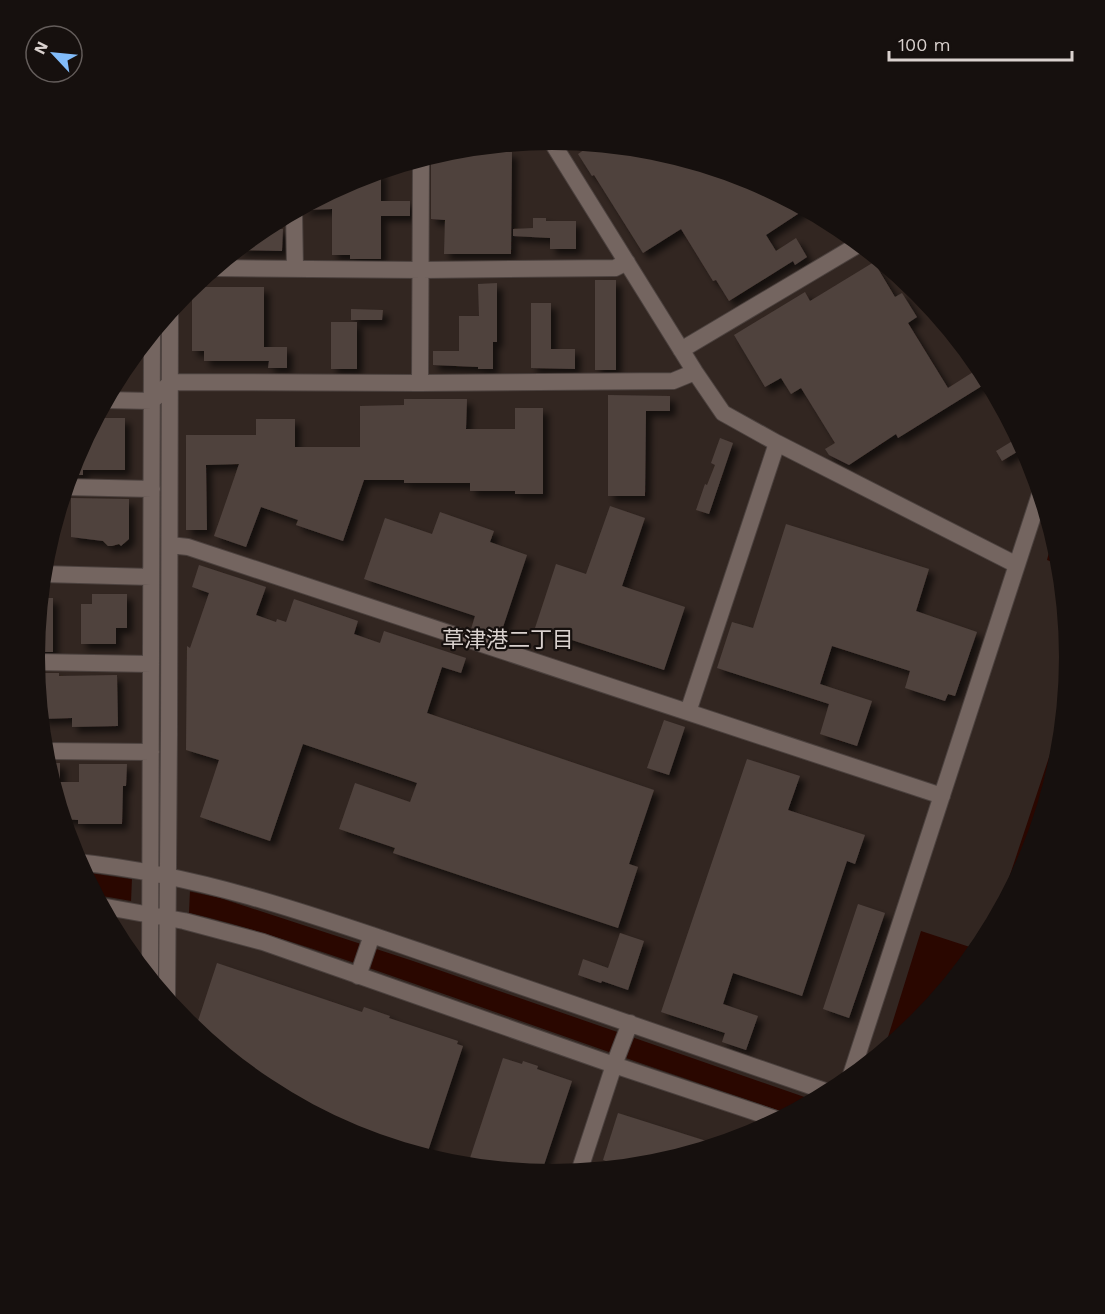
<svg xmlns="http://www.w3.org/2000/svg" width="1105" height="1314" font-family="'Work Sans','Noto Sans JP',sans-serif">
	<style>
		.water { fill: #2a0700 }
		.pier { fill: #322621 }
		.building { fill: #4f423d; filter: url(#shadow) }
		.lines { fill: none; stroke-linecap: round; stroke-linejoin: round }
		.minor-casing { stroke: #4b413e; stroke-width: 18 }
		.minor { stroke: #746560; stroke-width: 16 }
		.labels { text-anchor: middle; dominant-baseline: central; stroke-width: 4.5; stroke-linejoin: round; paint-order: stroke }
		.neighbourhood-label { font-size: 22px; fill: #d9d1ce; stroke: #16100e }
	</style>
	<defs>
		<filter id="shadow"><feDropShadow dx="5.5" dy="5.5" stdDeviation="3" flood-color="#0009"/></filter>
	</defs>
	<rect width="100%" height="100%" fill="#322621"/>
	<path class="water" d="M1054,533l7,23v9l-14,-5z
		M1065,709l-5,49 -29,98 -39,73z
		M83,872l54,8 83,18 193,63 403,140 -26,13c-133,-44 -265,-92 -398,-138 -77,-27 -154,-54 -234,-70 -21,-4 -41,-8 -63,-11z
		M921,931l58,19 -60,74 -36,29z"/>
	<path class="pier" d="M132,878l58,12 -1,23 -58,-11z"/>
	<path class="building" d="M594,143l60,6 97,30 56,29 -41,27 10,16 20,-13 11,19 -12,8 -2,-4 -64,40 -13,-21 -3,1 -32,-52 -38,24 -49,-78 -2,1 -14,-22z
		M503,144l-1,8h10l-1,102h-67l1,-34 -14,-1v-64l21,-6z
		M381,170v31h29v15h-29v43h-31v-4h-18v-46l-28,1 -1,-4 52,-28z
		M533,218h13v3h30v28h-26v-11l-37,-2v-7l20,-1z
		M261,229h22l-1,22 -47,-1z
		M874,262l21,35 7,-4 15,24 -9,6 40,65 33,-21 9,14 -92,57 -2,-4 -47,31 -20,-10 -4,-6 10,-6 -34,-55 -10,6 -10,-16 -16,9 -31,-52 71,-43 5,9z
		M595,280h21v90h-21z
		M497,283v59h-4v27h-15v-2l-45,-2v-14h26v-35h20l-1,-32z
		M192,287h72v60h23v21h-19l1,-7h-65v-10h-12z
		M531,303h20v46h24v20l-44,-1z
		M351,309l32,1 -1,10h-31z
		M331,322h26v47h-26z
		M608,395l62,1v15h-24l-1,85h-37z
		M404,399h63l-1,30h49v-21h28v86h-28v-3h-45v-8h-66v-3h-40l-21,61 -47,-16 2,-5 -37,-13 -15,40 -32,-11 25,-72 -33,1 1,65h-21v-95h70v-16h39v28h65v-41l44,-1z
		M96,418h29v52h-42v5h-14l5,-17z
		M1019,437l6,10 -23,14 -6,-10z
		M720,438l13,5 -24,71 -13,-4 9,-26 2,1 8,-20 -4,-2z
		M71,498l58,1v40l-8,7 -2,-2 -7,2h-4l-5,-5 -32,-4z
		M610,506l35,12 -23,68 63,21 -21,63 -129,-42 21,-64 30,10z
		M440,512l54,19 -4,11 37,13 -28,84 -28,-10 4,-13 -111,-37 21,-61 47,16z
		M786,524l143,45 -13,42 61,21 -22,64 -7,-2 -3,7 -40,-13 5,-17 -78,-25 -12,38 52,17 -15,45 -37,-12 9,-30 -112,-36 15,-46 21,6z
		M199,565l67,22 -10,28 20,7 1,-3 9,3 8,-23 64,22 -4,13 26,9 4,-12 82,27 -5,15 -19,-6 -15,46 227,77 -25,74 9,3 -20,61 -225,-75 2,-5 -56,-19 16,-46 55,19 7,-19 -114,-39 -33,97 -70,-24 19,-57 -33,-10 1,-104 3,2 19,-55 -17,-6z
		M92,594h35v34h-11v16h-35v-40h11z
		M40,598h13v54h-18z
		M36,673h23v3l58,-1 1,51 -46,1v-9l-31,1z
		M664,720l21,7 -16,48 -22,-7z
		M747,759l53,17 -12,34 77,25 -10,29 -8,-3 -45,135 -69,-23 -10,31 35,12 -12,34 -24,-8 3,-9 -64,-21z
		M48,763h12v19h19v-18h48l-1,22h-3l-1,38h-44v-4l-15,-1 -15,-48z
		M858,904l27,9 -36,105 -26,-9z
		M620,933l24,8 -16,49 -26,-9 -1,2 -23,-8 5,-16 25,9z
		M217,963l145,49 2,-5 26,9 -1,2 69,23 -1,3 6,2 -37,111 -72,-22 -90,-47 1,-5 -7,-2 2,-7 -20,-6 -45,-38z
		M503,1058l19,6 1,-3 15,5 -1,3 35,12 -31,93 -74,-7z
		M618,1113l101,32 -66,20 -27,3 -23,-8z"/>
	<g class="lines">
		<g class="minor-casing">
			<path id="minor" d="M550,139l145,233 28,41 54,30 240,122
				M294,211l1,57
				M214,268l208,2 193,-2 12,-6
				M681,350l180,-107
				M420,383l1,-225
				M105,400l47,1 19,-19 249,1 253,-2 22,-9
				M65,487l87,2
				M170,545l18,2 754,249
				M43,574l108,3
				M35,662l116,2
				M688,712l89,-269
				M44,751l107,1
				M77,862c127,13 248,57 368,98 129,44 258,88 386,133
				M101,906l83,15 79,21 351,123 165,55
				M358,976l14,-41
				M150,979l2,-647
				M167,999l2,-266 1,-423
				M849,1081l192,-590
				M579,1172l35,-107 16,-42"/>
		</g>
		<use href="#minor" class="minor"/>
	</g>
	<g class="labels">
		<g class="neighbourhood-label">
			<text x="508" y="639">草津港二丁目</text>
		</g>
	</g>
	<path d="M0 0H1105V1314H0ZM45 657a507 507 0 1 1 1014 0a507 507 0 1 1-1014 0Z" fill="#16100e" fill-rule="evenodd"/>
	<g transform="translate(54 54) rotate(296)"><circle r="28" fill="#16100e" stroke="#645d5b" stroke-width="1.5"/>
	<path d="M0-4.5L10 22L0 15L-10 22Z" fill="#82bcfa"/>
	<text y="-9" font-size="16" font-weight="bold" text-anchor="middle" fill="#d9d1ce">N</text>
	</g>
	<path d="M889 51v9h183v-9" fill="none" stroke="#d9d1ce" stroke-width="3"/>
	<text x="898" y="51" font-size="18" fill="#d9d1ce" stroke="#16100e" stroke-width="4.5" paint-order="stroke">100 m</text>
</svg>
